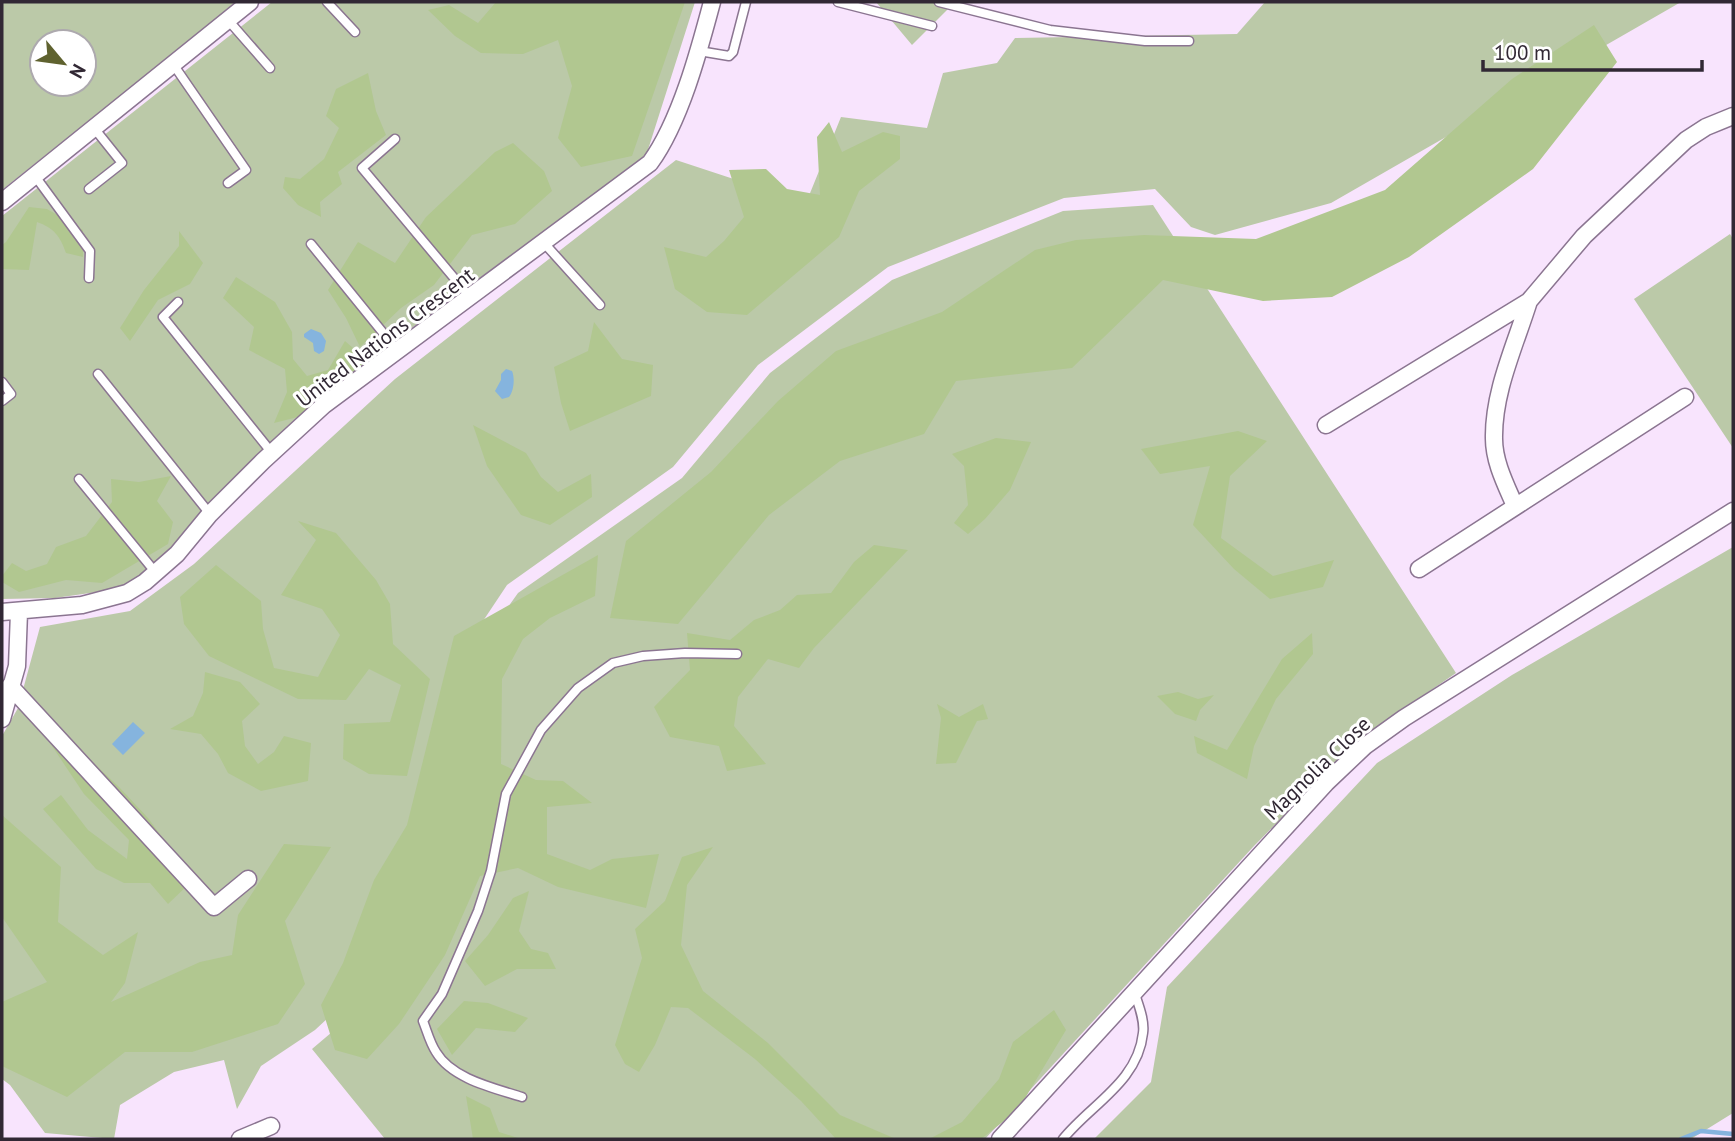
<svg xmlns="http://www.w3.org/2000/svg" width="1735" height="1141" font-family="'PT Sans',sans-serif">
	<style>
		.green { fill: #bbc9a8; fill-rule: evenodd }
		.forest { fill: #b1c790 }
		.water { fill: #85b4de }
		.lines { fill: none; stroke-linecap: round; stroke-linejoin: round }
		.stream { stroke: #85b4de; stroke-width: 4.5 }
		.service-casing { stroke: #8b7591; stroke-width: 11 }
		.minor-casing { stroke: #8b7591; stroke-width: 19 }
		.service { stroke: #fff; stroke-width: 8 }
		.minor { stroke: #fff; stroke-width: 16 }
		.labels { text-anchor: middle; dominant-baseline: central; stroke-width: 6; stroke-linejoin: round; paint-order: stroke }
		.street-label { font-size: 21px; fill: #312834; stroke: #fff }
	</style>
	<rect width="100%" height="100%" fill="#f8e4fd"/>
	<path class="green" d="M2,2h236l-236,188zM42,42h42v42h-42z
		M272,2h423l-49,154 -331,243 -117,119 -53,59 -34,13 -56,8 -53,1v-383z
		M876,2h79l-43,43z
		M1265,2h416l-350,201 -116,32 -24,-8 -36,-38 -91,9 -176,69 -130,98 -85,102 -166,118 -34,51 -62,207 -68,161 -28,26 -54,36 -24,43 -13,-49 -50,12 -54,33 -6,34 -69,-6 -35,-48 -8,-6v-343l16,-28 22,-81 90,-16 64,-47 201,-185 281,-219 130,43 35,-86 86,11 16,-55 54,-10 18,-25 222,-4z
		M1153,205l303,468 -99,68 -104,106 -268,292h-600l-73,-90 46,-39 128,-372 32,-45 164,-115 88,-105 122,-93 171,-69z
		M1730,234l3,5v209l-99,-149z
		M1733,547v566l-42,26h-597l57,-57 16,-95 210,-224 135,-88z"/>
	<path class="forest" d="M496,2h189l-53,154 -51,11 -23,-29 14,-52 -14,-46 -35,14 -42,-1 -26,-17 -27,-26 21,-5 29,18z
		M1594,25l23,37 -84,107 -124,88 -77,40 -69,4 -100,-21 -91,88 -116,13 -32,53 -84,27 -71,54 -91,109 -68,-6 16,-77 85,-69 67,-71 58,-50 106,-39 93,-62 41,-10 68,-5 112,4 129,-49 127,-111z
		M368,73l8,38 10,24 -48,37 4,12 -22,18 1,15 -23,-12 -15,-17 2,-11 15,2 24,-20 15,-31 -13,-12 10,-27z
		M829,122l13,30 41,-20 17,4v23l-41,32 -20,46 -92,78 -40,-3 -32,-23 -11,-42 42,10 18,-16 20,-24 -15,-47 37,-1 21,20 33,6 -3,-58z
		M513,143l31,28 8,20 -37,33 -43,11 -38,50 -33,23 -41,39 -14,-29 -18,-28 30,-48 37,21 31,-46 69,-65z
		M29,207l18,2 36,21v27l-17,-4c-6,-17 -12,-25 -29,-31l-8,48 -27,-1v-24l4,-3z
		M179,231l24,32 -13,21 -32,16 -28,41 -10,-13 24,-38 35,-44z
		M236,277l39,25 17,30 1,27 14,17 21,-6 17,-29 15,13 4,15 -58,46 -32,8 13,-31 -2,-23 -36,-19 5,-23 -31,-29z
		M594,322l28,37 31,6 -2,31 -81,35 -9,-28 -7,-36 34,-16z
		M473,425l53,28 15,24 17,15 33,-18 1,23 -42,28 -29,-10 -34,-49z
		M1238,431l29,10 -37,35 -9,62 52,38 61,-16 -11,27 -53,12 -36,-30 -41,-44 17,-59 -50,8 -19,-25z
		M996,438l35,4 -21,48 -25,29 -17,15 -14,-11 14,-18 -4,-39 -12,-12z
		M171,476l-14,25 16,21 -5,22 -66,39 -36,-3 -47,12 -17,-10v-6l10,-13 14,8 21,-7 9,-17 30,-11 26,-34 -1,-23 28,3z
		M298,521l38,12 40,47 14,24 3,40 37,35 -23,97 -38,-2 -26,-15 1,-35 46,-2 11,-37 -32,-16 -23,31 -48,-1 -89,-43 -25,-32 -4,-27 36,-32 45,36 2,28 11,39 44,9 22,-42 -18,-26 -41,-14 35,-55z
		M874,545l34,5 -94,98 -15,20 -31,-9 -30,38 -4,29 32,38 -39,7 -8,-25 -49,-9 -16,-30 36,-37 -3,-37 43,7 24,-20 26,-10 17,-15 34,-2 23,-31z
		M598,555l-3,41 -45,22 -27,21 -21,40 -1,85 35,16 27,1 29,22 -45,4v47l43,16 22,-11 47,-5 -13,54 -88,-21 -40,-19 -38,8 -35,79 -46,69 -32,35 -32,-9 -14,-45 22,-42 31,-83 33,-55 47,-189z
		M1312,633l1,21 -37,45 -22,47 -7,33 -50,-26 -3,-17 33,14 55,-91z
		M205,672l35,10 20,22 -18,17 3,25 13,18 16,-12 10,-16 27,7 -3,38 -47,10 -33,-18 -10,-19 -17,-20 -31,-5 23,-13 10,-23z
		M1178,692l20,7 16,-4 -14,15 -4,11 -21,-7 -18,-18z
		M937,704l22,13 24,-13 5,15 -11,2 -21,42 -20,1 5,-46z
		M50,743l36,13 33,31 29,31 28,38 13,28 -21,20 -18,-21h-26l-28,-14 -53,-60 18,-14 27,35 39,29 2,-19 -45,-46z
		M2,815l59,52 -3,55 45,33 35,-23 -13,51 -14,19 89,-40 32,-7 6,-40 46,-71 47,3 -46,74 20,63 -27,40 -86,28h-67l-58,45 -63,-30 -2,-1v-64l45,-20 -45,-65z
		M713,847l-26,38 -6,60 22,46 65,52 72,72 56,24h-60l-35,-38 -46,-42 -67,-51 -17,-1 -16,38 -16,27 -14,-8 -10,-19 27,-87 -7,-29 30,-28 17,-44z
		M529,891l-10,40 12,18 17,4 8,16h-39l-32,17 -20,-25 23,-26 25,-37z
		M464,1001l24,2 40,15 -13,14 -39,-4 -24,27 -15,-26z
		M1054,1010l12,20 -48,80 -37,29h-70l20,-1 31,-16 37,-43 14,-37z
		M466,1096l24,12 9,24 22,7h-48z"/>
	<path class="water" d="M311,329l10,4 5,8 -2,10 -5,3 -5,-3 -1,-8 -9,-6v-3z
		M506,369l6,2c3,7 2,20 -3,26l-7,2 -7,-8 6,-11v-6z
		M133,722l12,11 -22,22 -11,-11z"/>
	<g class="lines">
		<path class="stream" d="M1681,1139l20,-8 32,3"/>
		<g class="service-casing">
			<path id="service" d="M327,2l28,30
				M838,2l94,24
				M939,2l111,28 95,11h44
				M228,20l42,48
				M699,51l30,5 4,-4 13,-50
				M173,64l73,106 -18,13
				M395,139l-33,29 108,129
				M35,176l55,75 -1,27
				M89,189l33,-26 -28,-35
				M544,243l56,62
				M311,244l86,106
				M178,302l-15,15 109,136
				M98,374l112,140
				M2,382l9,12 -9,7
				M79,479l77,94
				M522,1097c-28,-9 -70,-18 -86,-45 -6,-9 -9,-21 -13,-31l19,-27 36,-83 13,-40 15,-77 35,-64 37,-42 35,-25 30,-7 42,-3 52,1
				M1063,1139c27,-34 75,-57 80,-106 2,-13 -5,-29 -9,-42"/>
		</g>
		<g class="minor-casing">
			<path id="minor" d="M2,202l248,-200
				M1326,425l203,-124 55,-65 102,-96 20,-13 27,-11
				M1515,506c-9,-21 -21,-44 -21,-67 -1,-47 21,-93 35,-138
				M1419,569l266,-172
				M2,612l80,-7 45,-12 18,-11 32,-28 33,-40 53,-53 61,-56 326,-242c30,-41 49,-112 62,-161
				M10,686l204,221 34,-28
				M2,719l15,-53 2,-54
				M240,1139l31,-13
				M1000,1139l326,-356 39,-37 39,-28 329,-207"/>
		</g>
		<use href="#service" class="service"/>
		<use href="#minor" class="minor"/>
	</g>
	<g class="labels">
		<g class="street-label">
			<text transform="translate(385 337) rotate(-37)">United Nations Crescent</text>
			<text transform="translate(1317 768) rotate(-44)">Magnolia Close</text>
		</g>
	</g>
	<rect width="1735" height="1141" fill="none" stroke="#312834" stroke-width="7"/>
	<g transform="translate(63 63) rotate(119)"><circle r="33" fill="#ffffff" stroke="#ada9ae" stroke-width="2"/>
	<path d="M0-5L12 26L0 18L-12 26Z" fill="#5f622f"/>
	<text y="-10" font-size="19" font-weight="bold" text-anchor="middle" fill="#312834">N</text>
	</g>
	<path d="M1483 60v10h219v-10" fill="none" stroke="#312834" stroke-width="3.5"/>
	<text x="1494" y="60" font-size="21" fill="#312834" stroke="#ffffff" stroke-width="5" paint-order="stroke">100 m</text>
</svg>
